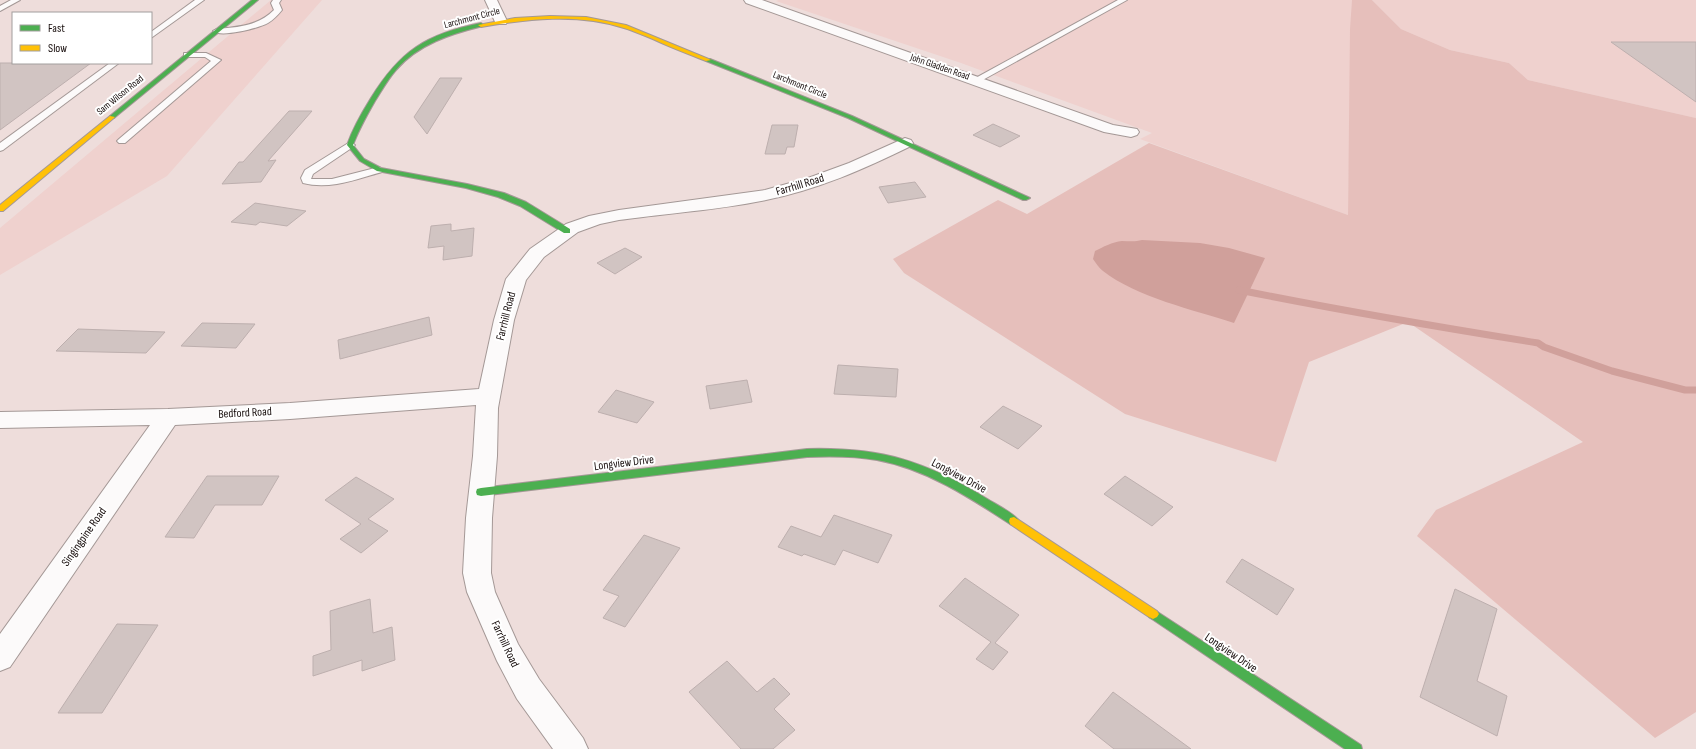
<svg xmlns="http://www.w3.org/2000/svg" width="1696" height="749" font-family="'Sofia Sans Condensed',sans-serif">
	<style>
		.built { fill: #efd1ce }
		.green { fill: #e6bfbb }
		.water { fill: #d0a09b }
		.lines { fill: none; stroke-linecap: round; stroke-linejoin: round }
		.stream { stroke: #d0a09b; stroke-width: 7 }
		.building { fill: #d1c4c2; stroke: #bdafae }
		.lane-casing { stroke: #a49896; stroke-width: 2 }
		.street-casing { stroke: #a49896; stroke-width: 2 }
		.fast-casing { stroke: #a49896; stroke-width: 2 }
		.slow-casing { stroke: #a49896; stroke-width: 2 }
		.lane { fill: #fcfafa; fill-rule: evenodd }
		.street { fill: #fcfafa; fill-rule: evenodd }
		.fast { fill: #4caf50; fill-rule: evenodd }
		.slow { fill: #ffc107; fill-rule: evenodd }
		.labels { text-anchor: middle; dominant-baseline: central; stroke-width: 4; stroke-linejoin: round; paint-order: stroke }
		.far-street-label { font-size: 10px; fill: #160c0b; stroke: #fff }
		.street-label { font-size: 12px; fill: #160c0b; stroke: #fff }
	</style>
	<rect width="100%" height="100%" fill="#eedddb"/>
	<path class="built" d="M271,0h51l-155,176 -167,99v-47z
		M779,0h573l-4,215 -208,-76 12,-6 -191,-70 -185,-62z
		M1372,0h324v118l-168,-38 -19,-17 -59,-13 -49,-21z"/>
	<path class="green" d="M1352,0h20l29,29 49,21 59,13 19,17 168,38v594l-41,26 -238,-202 19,-26 147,-68 -175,-120 -99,40 -33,100 -151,-48 -221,-141 -11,-14 105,-59 29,14 122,-71 199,72 2,-186z"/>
	<path class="water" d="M1142,240l58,3 29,5 36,10 -31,65c-40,-13 -98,-26 -131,-52 -4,-3 -7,-8 -10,-12l2,-8c8,-4 17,-9 27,-10 7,0 13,1 20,-1z"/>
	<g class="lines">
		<path class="stream" d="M1239,290c99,20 199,37 299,53l6,4 68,24 73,19h11"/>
	</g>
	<path class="building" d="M1611,42h85v60z
		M0,63h91l-91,67z
		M440,78h22l-35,56 -13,-17z
		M289,111h23l-44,50 8,-1 -15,22 -39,2 17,-22h4z
		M993,124l27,12 -20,11 -27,-12z
		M772,125h26l-4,22h-7l-2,7h-20z
		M915,182l11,15 -38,6 -9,-16z
		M255,203l51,8 -19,15 -27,-4 -4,3 -25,-3z
		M451,224v7l23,-3 -2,28 -29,4 1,-14 -16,2 3,-22z
		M625,248l17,9 -27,17 -18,-11z
		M429,317l3,18 -92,24 -2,-19z
		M202,323l53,1 -19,24 -55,-2z
		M78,329l87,3 -19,21 -90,-2z
		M838,365l60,4 -2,28 -62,-3z
		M747,380l5,22 -42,7 -4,-23z
		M616,390l38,12 -17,21 -39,-11z
		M1003,406l39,20 -24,23 -38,-22z
		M207,476h72l-17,29h-47l-21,33 -29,-1z
		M1125,476l48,31 -21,19 -48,-32z
		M356,477l38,22 -26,20 20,12 -27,22 -21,-14 21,-15 -36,-24z
		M834,515l58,20 -14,28 -35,-13 -8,15 -31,-11 -2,2 -24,-9 13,-21 30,11z
		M644,535l36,13 -55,79 -22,-9 16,-22 -16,-6z
		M1242,559l52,30 -17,26 -51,-33z
		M965,578l54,37 -24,28 13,9 -15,18 -17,-11 15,-17 -52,-36z
		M1455,589l42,20 -20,72 30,15 -10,40 -77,-39z
		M370,599l3,34 19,-6 3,33 -33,11v-11l-49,16v-20l18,-6 -1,-39z
		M117,624l41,1 -56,88h-44z
		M727,661l30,31 17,-14 16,16 -16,15 21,21 -22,19h-32l-52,-57z
		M1113,692l78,57h-77l-29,-23z"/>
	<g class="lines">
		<g class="lane-casing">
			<path id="lane" d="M11,0h9l-20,11v-5z
				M195,0h9l-53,38v-6z
				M273,0h8l-2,3 3,7c-4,5 -9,10 -14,13 -9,5 -47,15 -55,8l4,-2c21,-2 41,-3 57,-19l-3,-7z
				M1118,0h9l-148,82 -3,1 -4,-3z
				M184,53h22l15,7 -96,83h-6l-2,-2 2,-2 92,-78 -6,-4h-21z
				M110,63h9l-116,87 -3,1v-8z
				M350,142l5,3 -2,2 -40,27 -2,5h21l47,-12 5,3 -2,2c-25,7 -52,18 -79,11l-2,-5 4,-8z"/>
		</g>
		<g class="street-casing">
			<path id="street" d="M485,0h12l10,21 -1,3h-10z
				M744,0h18l351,125 24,4 2,3 -2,3 -6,2 -27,-5 -358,-129z
				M905,138l6,2 2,3 -2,3c-47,23 -94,44 -145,54 -48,10 -98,13 -147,20l-19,4 -22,8 -34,25 -18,23 -12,40 -16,88 -1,48 -5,62 -1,55 4,19 23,52 21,35 44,59 5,11h-35l-36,-50 -20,-38 -30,-69 -4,-19 3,-55 7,-62 3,-51 -186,14 -115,6 -165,242 -10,4v-37l150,-209 -150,3v-16l168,-3 122,-6 189,-14 15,-69 12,-41 24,-30 36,-25 23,-8 30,-6 146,-20 43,-12 41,-15z"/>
		</g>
		<g class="fast-casing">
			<path id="fast" d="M252,0h6l-144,118h-4v-2z
				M481,23l3,2 -1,1c-32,8 -65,18 -87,44 -8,9 -14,20 -21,31 -8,14 -16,28 -22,44l11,14 17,9 86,16 37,9 22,9 44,27v4h-6l-44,-27 -22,-9 -32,-9 -89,-17 -17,-10 -13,-16c6,-17 14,-31 24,-47 29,-47 55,-64 110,-75z
				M706,59h4l142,57 178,82 -4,2h-3l-175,-82 -142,-57z
				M807,449c74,-2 119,12 182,51 8,5 26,14 30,21l-1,3 -4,1 -4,-1c-41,-27 -84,-55 -133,-64 -23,-4 -47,-4 -70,-3l-326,39 -4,-1 -1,-3 1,-3 4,-1z
				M1153,609l208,136 1,4h-17l-196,-132 -2,-3 2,-3z"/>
		</g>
		<g class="slow-casing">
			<path id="slow" d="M550,16l36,1 40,8 85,35 -5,1c-17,-7 -34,-13 -51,-21 -10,-4 -21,-9 -31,-12 -47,-15 -96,-9 -143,-1l-3,-2 37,-7z
				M110,116l5,1 -112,94h-3v-6z
				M1014,517l143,94 2,3 -2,3 -4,2 -4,-2 -139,-93 -1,-3 1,-3z"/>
		</g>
		<use href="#lane" class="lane"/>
		<use href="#street" class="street"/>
		<use href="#fast" class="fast"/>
		<use href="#slow" class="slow"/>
	</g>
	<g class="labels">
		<g class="far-street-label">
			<text transform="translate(472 18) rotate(-15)">Larchmont Circle</text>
			<text transform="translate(940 67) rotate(19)">John Gladden Road</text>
			<text transform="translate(800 85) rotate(22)">Larchmont Circle</text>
			<text transform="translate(120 95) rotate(-39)">Sam Wilson Road</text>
		</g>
		<g class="street-label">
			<text transform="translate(800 185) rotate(-17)">Farrhill Road</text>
			<text transform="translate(506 316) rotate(-76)">Farrhill Road</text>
			<text transform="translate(245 413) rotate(-3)">Bedford Road</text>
			<text transform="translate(624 463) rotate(-7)">Longview Drive</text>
			<text transform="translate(959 476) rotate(28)">Longview Drive</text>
			<text transform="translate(84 537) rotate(-55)">Singingpine Road</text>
			<text transform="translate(505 644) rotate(65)">Farrhill Road</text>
			<text transform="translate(1231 653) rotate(34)">Longview Drive</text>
		</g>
	</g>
	<rect x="12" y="12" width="140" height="52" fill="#ffffff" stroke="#a29e9d"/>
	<rect x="20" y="25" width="20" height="6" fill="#4caf50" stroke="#a29e9d"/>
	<text x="48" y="32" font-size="12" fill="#160c0b">Fast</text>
	<rect x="20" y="45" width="20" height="6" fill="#ffc107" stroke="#a29e9d"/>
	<text x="48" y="52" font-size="12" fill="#160c0b">Slow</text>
</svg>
